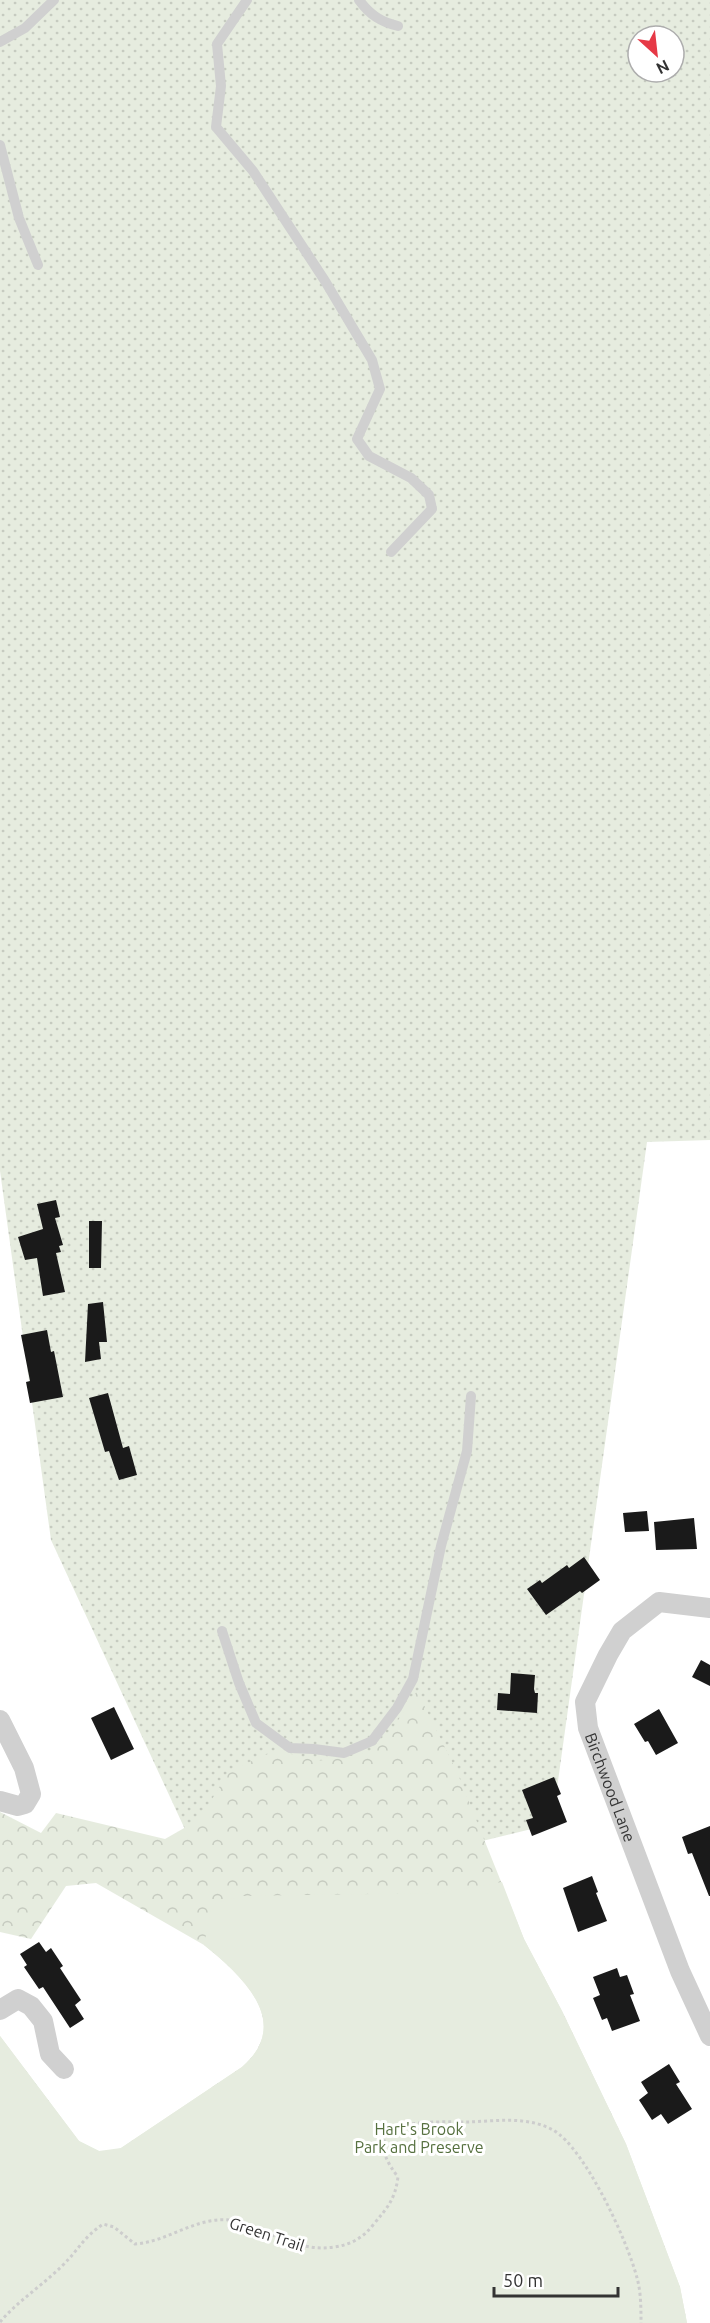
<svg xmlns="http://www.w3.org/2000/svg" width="710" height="2323" font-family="Ubuntu,sans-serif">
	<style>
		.grass { fill: url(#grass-dots); fill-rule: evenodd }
		.forest { fill: url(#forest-crowns) }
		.park { fill: #e6ecdf }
		.building { fill: #1a1a1a }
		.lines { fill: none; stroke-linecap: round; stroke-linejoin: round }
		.path { stroke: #cdcdcd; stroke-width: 3; stroke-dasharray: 3 3; stroke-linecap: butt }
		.lane { stroke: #d0d0d0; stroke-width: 10 }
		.street { stroke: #d0d0d0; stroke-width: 20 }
		.labels { text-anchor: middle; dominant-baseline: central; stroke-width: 6; stroke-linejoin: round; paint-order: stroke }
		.street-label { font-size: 16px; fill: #333; stroke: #fff }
		.park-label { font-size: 16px; fill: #56703f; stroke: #fff }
	</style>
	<defs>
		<pattern id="grass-dots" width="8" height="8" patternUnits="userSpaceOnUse" patternTransform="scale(1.5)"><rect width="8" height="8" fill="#e6ecdf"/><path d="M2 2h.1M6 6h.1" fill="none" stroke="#c6cbc0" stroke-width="1.8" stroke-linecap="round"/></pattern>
		<pattern id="forest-crowns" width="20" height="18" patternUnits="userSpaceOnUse" patternTransform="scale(1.5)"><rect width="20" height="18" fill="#e6ecdf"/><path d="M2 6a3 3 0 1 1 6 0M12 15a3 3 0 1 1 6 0" fill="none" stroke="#c6cbc0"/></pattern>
	</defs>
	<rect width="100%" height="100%" fill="#fff"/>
	<path class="grass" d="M0,0h710v1140l-63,2 -95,682 -332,81 -169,-365 -51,-369zM638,36h36v36h-36z"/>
	<path class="forest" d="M417,1691l40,81 67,167 38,72 64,133 54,143 7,36h-687v-287l79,105 20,10h14l8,-3 121,-81c52,-45 -1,-92 -38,-122l-108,-62 -30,3 -35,53 -31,-7v-120l41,21 15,-20 109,26 35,-20 29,-48 48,-21 39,11 27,-3 28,-7 20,-20z"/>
	<path class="park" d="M502,1882l22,57 38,72 64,133 54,143 7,36h-687v-287l79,105 20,10 22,-3 121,-81c52,-45 -1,-92 -38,-122l8,-41 31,-8 196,-3z"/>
	<path class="building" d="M56,1200l4,17 -5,1 8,27 -4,1 2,6 -5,1 9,39 -22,4 -6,-38 -12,2 -7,-23 25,-8 -6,-25z
		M89,1221h13l-1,47h-12z
		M103,1302l4,40h-8l2,17 -16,3 3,-58z
		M47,1330l4,22 3,-1 9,46 -33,6 -4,-21 4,-1 -9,-46z
		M108,1393l15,55 6,-2 8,29 -18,5 -10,-29 -4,1 -16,-54z
		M647,1511l2,20 -24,1 -2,-19z
		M694,1518l3,31 -41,1 -2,-28z
		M584,1557l16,23 -18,13 -2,-2 -34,24 -19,-26 13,-9 2,3 25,-18 2,3z
		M701,1660l9,5v21l-18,-9z
		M511,1673l24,2 -1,14 1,4h3l-1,20 -40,-3 1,-17 12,1z
		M114,1707l20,42 -23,11 -20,-42z
		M659,1709l19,34 -22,12 -8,-14 -3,1 -11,-18z
		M554,1777l7,17 -4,2 10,26 -35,14 -6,-16 7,-2 -11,-28z
		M710,1826v70h-1l-17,-43 -4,1 -6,-17z
		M592,1876l6,16 -2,1 11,28 -29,11 -15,-44z
		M39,1942l7,10 5,-4 12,18 -3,2 21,32 -6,5 9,14 -14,9 -27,-41 -4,2 -15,-22 3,-2 -7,-11z
		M617,1968l3,9 7,-2 7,19 -4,1 10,26 -28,10 -5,-13 -5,2 -9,-22 7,-3 -7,-18z
		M669,2064l11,18 -4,2 16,25 -24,15 -7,-10 -9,6 -13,-20 9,-7 -7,-11z"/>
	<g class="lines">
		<path class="path" d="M0,2322c19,-22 43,-37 63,-57 16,-16 20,-27 40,-41l11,3 21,17c32,-2 60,-27 94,-24 5,0 12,3 17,5 30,10 56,27 88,22 16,-2 29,-9 39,-22 14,-17 22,-25 25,-48 -47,-61 31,-55 70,-55 28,-1 60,-6 85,8 32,18 75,112 84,148 4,14 4,30 4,45"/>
		<path class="lane" d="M247,0l-30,44 4,42 -5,41 37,44 72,110 47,79 8,29 -23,50 12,17 42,22 18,17 3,14 -41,43
			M359,0c11,15 22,22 39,26
			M0,42l25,-14 29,-28
			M0,145l19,73 19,47
			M222,1631l17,52 17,40 34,25 24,1 30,4 28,-12 25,-33 16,-29 28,-133 26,-95 4,-55"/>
		<g class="street">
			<path id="s1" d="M710,1608l-51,-6 -37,29 -14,24 -23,47 3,26 92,243 30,65"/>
			<path d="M0,1720l24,48 7,26 -6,10 -7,2 -18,-5"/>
			<path d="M0,2010l18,-11 13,7 12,15 7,33 14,15"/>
		</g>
	</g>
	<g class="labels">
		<g class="street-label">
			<text stroke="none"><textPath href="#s1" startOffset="268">Birchwood Lane</textPath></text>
			<text transform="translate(267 2234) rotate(18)">Green Trail</text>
		</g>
		<g class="park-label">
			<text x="419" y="2129">Hart's Brook<tspan x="419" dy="18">Park and Preserve</tspan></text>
		</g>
	</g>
	<g transform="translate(656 54) rotate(153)"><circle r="28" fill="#ffffff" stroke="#adadad" stroke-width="1.5"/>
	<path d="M0-4.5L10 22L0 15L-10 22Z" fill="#e63946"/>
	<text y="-9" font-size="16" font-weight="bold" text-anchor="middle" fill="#333333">N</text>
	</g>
	<path d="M494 2287v9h124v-9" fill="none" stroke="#333333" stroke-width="3"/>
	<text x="503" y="2287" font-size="18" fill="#333333" stroke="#ffffff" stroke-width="4.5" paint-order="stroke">50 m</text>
</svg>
